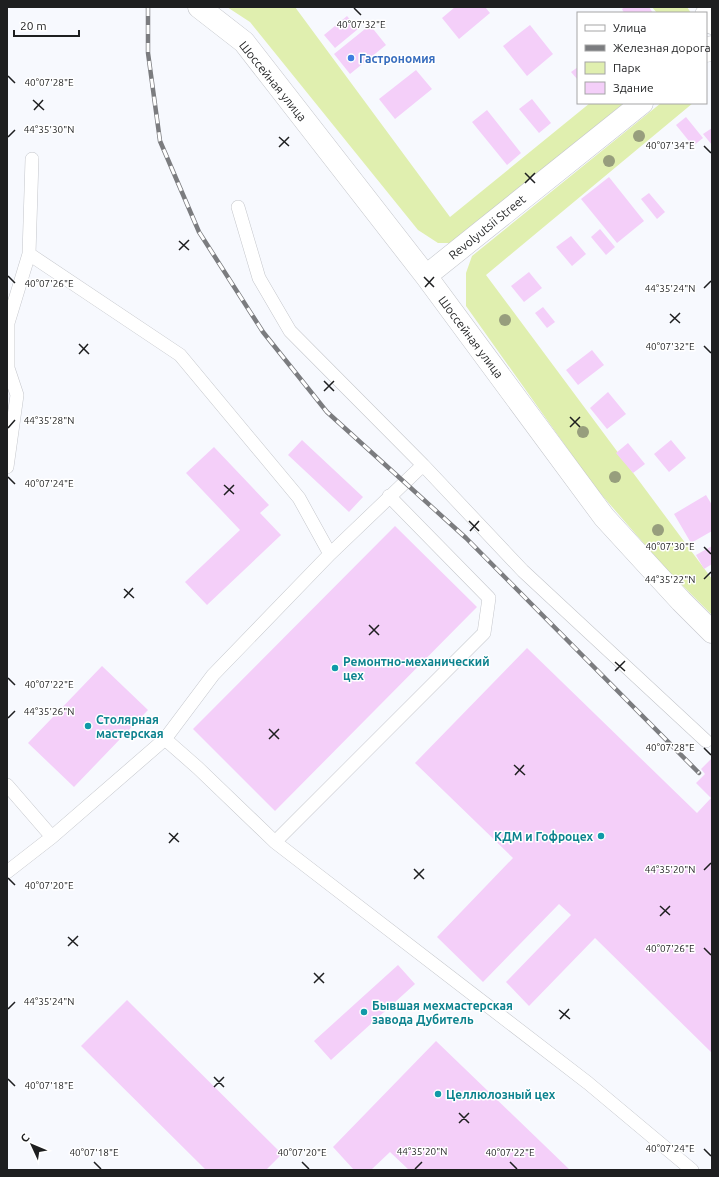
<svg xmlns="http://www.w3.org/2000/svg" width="719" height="1177" font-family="Ubuntu,sans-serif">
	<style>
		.green { fill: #e0efaf }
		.building { fill: #f4cff9 }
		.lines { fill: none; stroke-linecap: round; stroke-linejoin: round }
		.lane-casing { stroke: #c4c6cb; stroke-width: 14 }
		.street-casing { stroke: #c4c6cb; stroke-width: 23 }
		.lane { stroke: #fff; stroke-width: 13 }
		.street { stroke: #fff; stroke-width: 22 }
		.rail-casing { stroke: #7b7c7f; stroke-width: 4.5 }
		.rail { stroke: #fff; stroke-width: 3; stroke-dasharray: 9; stroke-linecap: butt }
		.tree { fill: #979e7d }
		.ticks { fill: none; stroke: #1e1f20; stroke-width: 1.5 }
		.shop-dot { fill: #3f7fe0; stroke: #fff; stroke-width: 1.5 }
		.culture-dot { fill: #0f9aa8; stroke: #fff; stroke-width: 1.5 }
		.labels { text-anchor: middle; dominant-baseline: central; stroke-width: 3; stroke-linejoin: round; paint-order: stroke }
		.shop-label { font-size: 12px; font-weight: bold; fill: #366cbe; stroke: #fff; text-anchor: start }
		.street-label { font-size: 12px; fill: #1e1f20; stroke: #fff }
		.culture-label { font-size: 12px; font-weight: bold; fill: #0d838f; stroke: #fff; text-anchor: start }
		.ticks-label { font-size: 10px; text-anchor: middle; fill: #1e1f20; stroke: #fff; stroke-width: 3; stroke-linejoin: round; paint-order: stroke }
	</style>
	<rect width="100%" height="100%" fill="#f7f9fe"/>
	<path class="green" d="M227,7h68l155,210 140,-114h34l-172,140h-14l-20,-13 -168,-208z
		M652,7h35l4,6h-34z
		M661,103h32l-207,172 226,304v36l-46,-46 -72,-83 -128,-180v-33l6,-17z"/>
	<path class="building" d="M455,7h30l5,6 -31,26 -17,-21z
		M625,7h24l4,6h-29l-2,-4z
		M347,16l11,13 -23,19 -11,-13z
		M370,25l16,20 -36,29 -16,-20z
		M530,25l23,29 -26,22 -24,-30z
		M578,67v13l-7,-8z
		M416,70l16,19 -37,30 -16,-20z
		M532,99l19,24 -12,10 -20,-24z
		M487,110l34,43 -14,12 -35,-43z
		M686,117l17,21 -10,8 -17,-21z
		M712,128v17l-9,-11z
		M609,177l35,44 -27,22 -36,-44z
		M649,193l16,19 -8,7 -16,-20z
		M600,229l15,18 -9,8 -15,-18z
		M571,236l15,18 -14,12 -16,-19z
		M529,272l13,16 -18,14 -13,-16z
		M543,307l12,15 -8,6 -12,-15z
		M592,350l12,15 -26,20 -12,-15z
		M608,392l18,22 -19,15 -17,-21z
		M302,440l61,57 -14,15 -61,-57z
		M671,440l15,18 -17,14 -15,-18z
		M628,443l17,21 -12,9 -17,-20z
		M214,447l55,58 -9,8 21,22 -74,70 -22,-23 55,-52 -54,-57z
		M706,495l6,10v26l-21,12 -17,-29z
		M395,526l82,81 -202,204 -82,-82z
		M712,546v18l-8,5 -8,-14z
		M527,648l170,165 14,-15 -15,-15 9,-9 -4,-5 11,-11v295l-117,-115 -66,68 -23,-24 65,-67 -12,-11 -76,78 -46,-45 76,-79 -98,-95z
		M102,666l46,44 -74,77 -46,-44z
		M398,965l17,19 -84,76 -17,-19z
		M127,1000l155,154 -16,16h-60l-125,-124z
		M436,1041l134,129h-161l-19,-18 -19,18h-17l-21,-23z"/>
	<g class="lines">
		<g class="lane-casing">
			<path id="lane" d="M238,207l21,71 31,53 133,134 100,106 183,170
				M29,254l151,101 119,143 31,56
				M7,467l10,-72 -9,-27v-45l21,-69 3,-95
				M165,739l33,29 77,74 313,241 104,87
				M7,785l45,52
				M275,842l209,-209 5,-35 -100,-102
				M7,872l45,-35 113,-98 48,-64 117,-121 93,-89"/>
		</g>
		<g class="street-casing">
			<path id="street" d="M199,7l45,35 182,234 178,241 77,84 31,31
				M706,15l6,8
				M706,51l6,-4
				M426,276l216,-173"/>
		</g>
		<use href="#lane" class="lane"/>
		<use href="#street" class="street"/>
		<g class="rail-casing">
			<path id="rail" d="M148,7v46l12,88 39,91 64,100 64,80 139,126 233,235"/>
		</g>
		<use href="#rail" class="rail"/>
	</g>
	<g class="tree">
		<circle cx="639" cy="136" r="6"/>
		<circle cx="609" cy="161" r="6"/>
		<circle cx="505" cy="320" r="6"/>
		<circle cx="583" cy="432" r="6"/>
		<circle cx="615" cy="477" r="6"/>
		<circle cx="658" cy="530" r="6"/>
	</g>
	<path class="ticks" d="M354,8l7,7M8,76l7,7M33,100l11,10M34,110l9,-10M8,137l7,-7M279,137l10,9M704,146l7,7M279,147l10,-10M525,173l10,10M525,183l10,-10M179,241l10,9M179,250l10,-10M8,276l7,7M424,277l10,10M425,287l9,-10M704,288l7,-7M670,314l10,9M670,323l10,-10M79,344l10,10M704,346l7,7M79,354l9,-10M324,381l10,10M324,391l10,-10M570,417l10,10M570,427l10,-10M8,428l7,-8M8,477l7,7M224,485l10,9M224,495l10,-10M469,521l10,10M470,531l9,-10M704,547l7,7M704,579l7,-7M124,589l10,9M124,598l9,-10M369,625l10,10M369,635l10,-10M615,662l10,9M615,671l10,-10M8,678l7,7M8,718l7,-7M269,729l10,10M269,739l10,-10M704,748l7,7M514,765l11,10M515,775l9,-10M169,833l10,9M169,843l9,-10M414,869l10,10M704,870l7,-7M8,878l7,7M414,879l10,-10M660,906l10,9M660,916l10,-10M68,937l10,9M68,946l10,-10M704,948l7,7M314,973l10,10M314,983l10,-10M8,1009l7,-7M559,1010l11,9M560,1019l9,-10M214,1077l10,10M8,1079l7,7M214,1087l10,-10M459,1113l10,10M459,1123l10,-10M704,1149l7,7M94,1162l7,7M302,1162l7,7M510,1162l7,7M415,1169l7,-7"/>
	<circle class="shop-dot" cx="351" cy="58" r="4"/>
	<g class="culture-dot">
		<circle cx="335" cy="668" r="4"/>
		<circle cx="88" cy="726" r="4"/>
		<circle cx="601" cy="836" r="4"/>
		<circle cx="364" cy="1012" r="4"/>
		<circle cx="438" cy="1094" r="4"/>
	</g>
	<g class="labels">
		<g class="shop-label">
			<text x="359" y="58">Гастрономия</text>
		</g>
		<g class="street-label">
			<text transform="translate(273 81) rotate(51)">Шоссейная улица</text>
			<text transform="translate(487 227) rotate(-39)">Revolyutsii Street</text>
			<text transform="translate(471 337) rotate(53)">Шоссейная улица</text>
		</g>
		<g class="culture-label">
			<text x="343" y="661">Ремонтно-механический<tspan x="343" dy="14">цех</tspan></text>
			<text x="96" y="719">Столярная<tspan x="96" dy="14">мастерская</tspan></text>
			<text x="593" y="836" text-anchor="end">КДМ и Гофроцех</text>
			<text x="372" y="1005">Бывшая мехмастерская<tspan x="372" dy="14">завода Дубитель</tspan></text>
			<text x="446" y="1094">Целлюлозный цех</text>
		</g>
	</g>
	<g class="ticks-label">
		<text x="361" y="28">40°07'32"E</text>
		<text x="49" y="86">40°07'28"E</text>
		<text x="49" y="133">44°35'30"N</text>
		<text x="670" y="149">40°07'34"E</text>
		<text x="49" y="287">40°07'26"E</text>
		<text x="670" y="292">44°35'24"N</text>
		<text x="670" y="350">40°07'32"E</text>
		<text x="49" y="424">44°35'28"N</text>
		<text x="49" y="487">40°07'24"E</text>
		<text x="670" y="550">40°07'30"E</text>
		<text x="670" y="583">44°35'22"N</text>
		<text x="49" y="688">40°07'22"E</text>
		<text x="49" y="715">44°35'26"N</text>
		<text x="670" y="751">40°07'28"E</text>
		<text x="670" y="873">44°35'20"N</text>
		<text x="49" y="889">40°07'20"E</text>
		<text x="670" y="952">40°07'26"E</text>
		<text x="49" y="1005">44°35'24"N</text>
		<text x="49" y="1089">40°07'18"E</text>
		<text x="670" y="1152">40°07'24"E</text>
		<text x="422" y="1155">44°35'20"N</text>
		<text x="94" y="1156">40°07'18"E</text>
		<text x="302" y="1156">40°07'20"E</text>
		<text x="510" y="1156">40°07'22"E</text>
	</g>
	<rect width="719" height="1177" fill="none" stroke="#1e1f20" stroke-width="16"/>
	<rect x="577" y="12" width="130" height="92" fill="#ffffff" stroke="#a5a5a6"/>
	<rect x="585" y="25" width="20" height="6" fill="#ffffff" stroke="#a5a5a6"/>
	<text x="613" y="32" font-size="12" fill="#1e1f20">Улица</text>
	<rect x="585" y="45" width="20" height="6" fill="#7b7c7f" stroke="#a5a5a6"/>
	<text x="613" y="52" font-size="12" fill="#1e1f20">Железная дорога</text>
	<rect x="585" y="62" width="20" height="12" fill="#e0efaf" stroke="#a5a5a6"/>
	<text x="613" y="72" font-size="12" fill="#1e1f20">Парк</text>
	<rect x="585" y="82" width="20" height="12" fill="#f4cff9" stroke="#a5a5a6"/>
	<text x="613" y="92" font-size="12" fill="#1e1f20">Здание</text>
	<g transform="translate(32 1145) rotate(314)" stroke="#ffffff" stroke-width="3" paint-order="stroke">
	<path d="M0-3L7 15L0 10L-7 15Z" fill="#1e1f20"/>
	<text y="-6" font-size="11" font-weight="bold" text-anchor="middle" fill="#1e1f20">С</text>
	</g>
	<path d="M14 30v6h65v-6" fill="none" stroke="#1e1f20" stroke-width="2"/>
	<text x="20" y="30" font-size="12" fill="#1e1f20" stroke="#ffffff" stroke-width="3" paint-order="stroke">20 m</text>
</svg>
